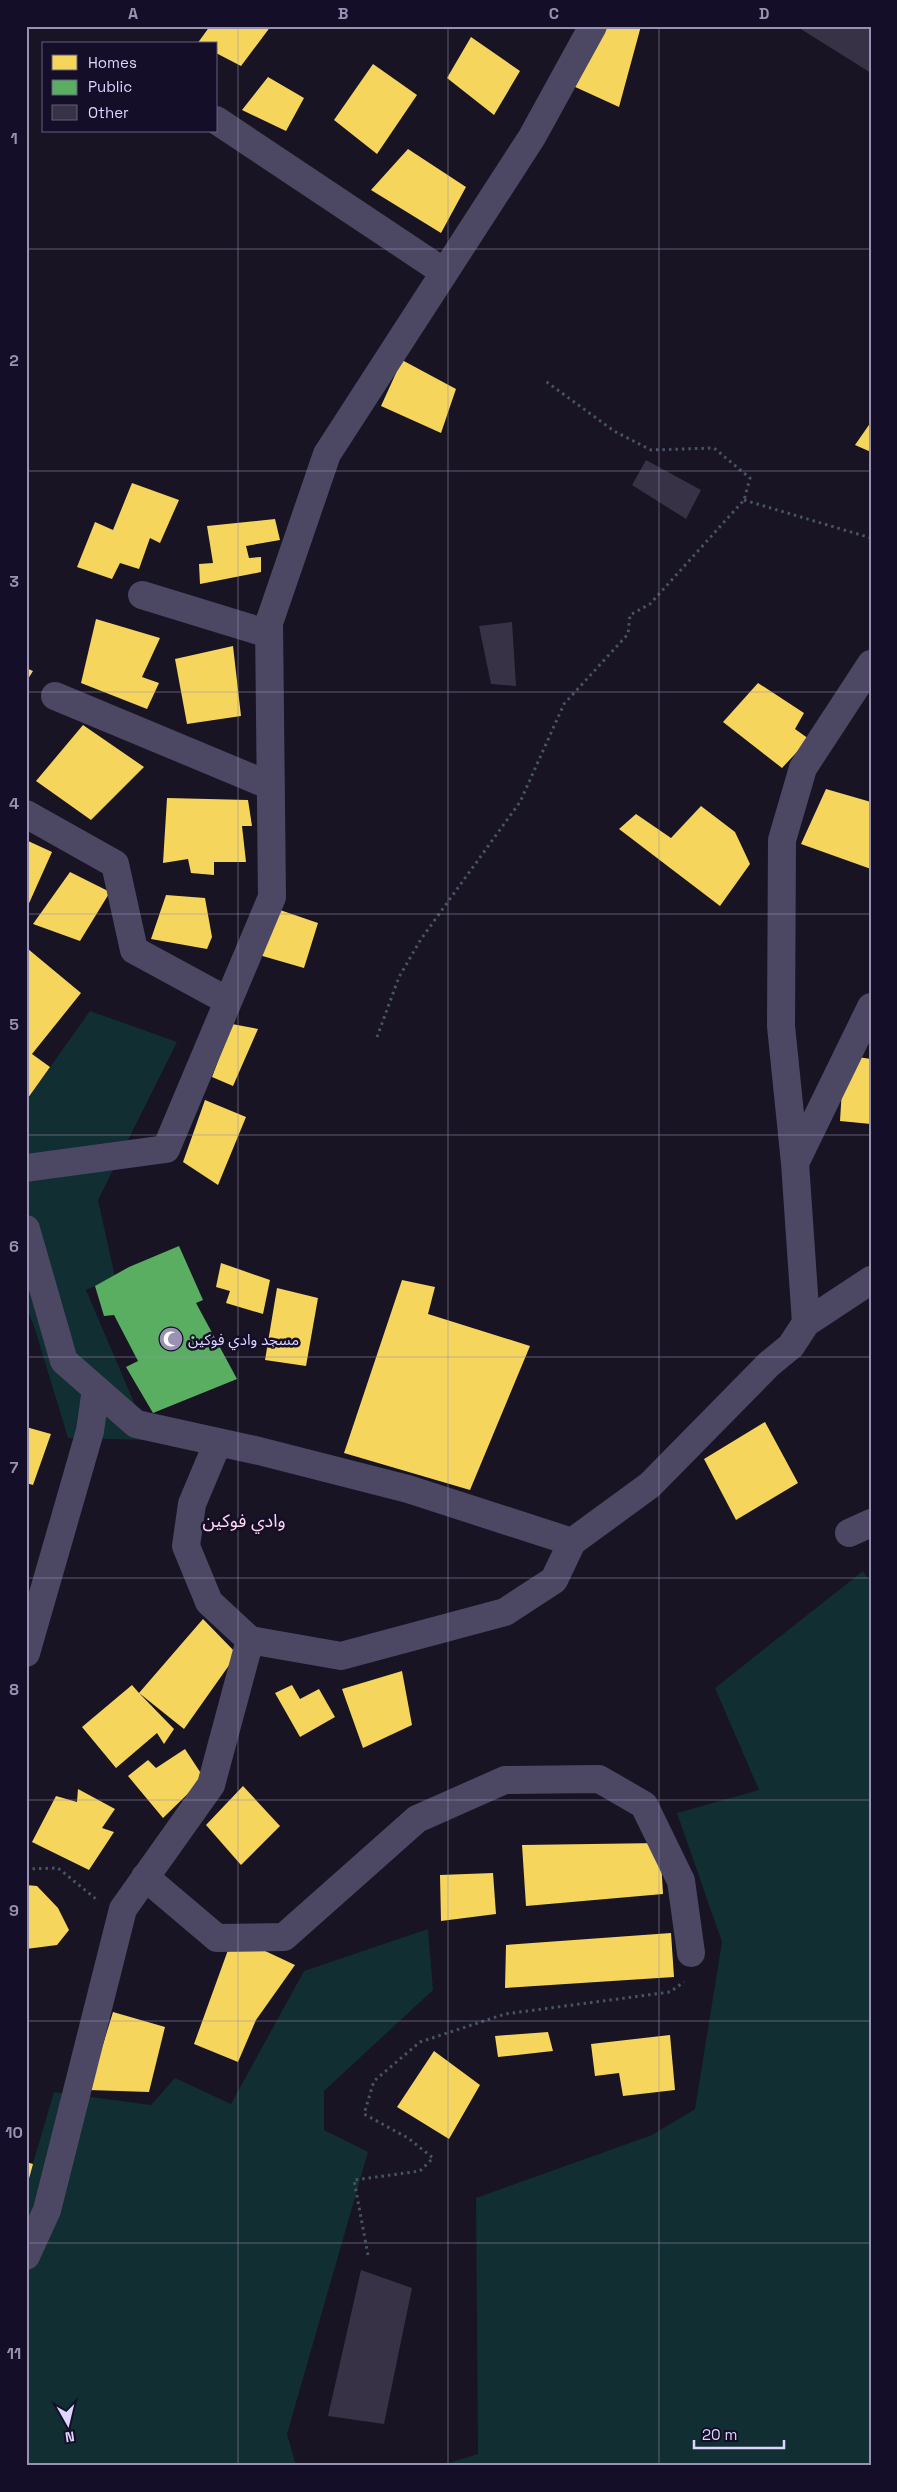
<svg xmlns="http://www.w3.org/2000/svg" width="897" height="2492" font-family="'Space Grotesk','Noto Sans Arabic',sans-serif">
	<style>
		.green { fill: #112e32 }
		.homes { fill: #f6d55c }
		.public { fill: #5aae61 }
		.building { fill: #373245 }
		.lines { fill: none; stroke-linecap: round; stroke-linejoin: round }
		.path { stroke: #465465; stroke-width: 3; stroke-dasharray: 2.5 4; stroke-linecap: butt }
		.street { stroke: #4c4864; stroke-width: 28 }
		.grid { fill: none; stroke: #9992b2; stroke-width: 1; stroke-opacity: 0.55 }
		.labels { text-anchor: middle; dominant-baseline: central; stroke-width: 5; stroke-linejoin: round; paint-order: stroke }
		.poi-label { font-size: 15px; fill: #ded6ff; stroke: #150e29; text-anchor: start }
		.quarter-label { font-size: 18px; fill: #ffd8ee; stroke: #150e29 }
		.neatline { fill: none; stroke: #9992b2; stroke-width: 2 }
		.grid-label { font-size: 16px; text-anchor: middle; font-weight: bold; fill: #9992b2 }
	</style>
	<rect width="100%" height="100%" fill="#181423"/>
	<path class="green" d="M90,1011l87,31 -79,158 17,77 -29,13 64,150 -82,-2 -34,-112 -8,-20v-205z
		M863,1571l8,12v883h-432l39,-12 -2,-256 176,-63 43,-26 27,-167 -45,-129 82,-23 -44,-102z
		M428,1929l5,61 -109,101v39l44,22 -81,282 9,32h-270v-279l28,-95 97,13 24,-27 56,26 73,-133z"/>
	<path class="homes" d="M210,26h61l-30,40 -25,-13v-9h-19z
		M605,26h36l-22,81 -46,-21z
		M471,37l49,34 -26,44 -47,-37z
		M373,64l44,31 -40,59 -43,-34z
		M268,77l36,21 -18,33 -44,-21z
		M408,149l58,38 -25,46 -70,-43z
		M402,360l54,29 -15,44 -60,-27z
		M871,422v30l-16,-7z
		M132,483l47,17 -19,43 -10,-5 -11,31 -19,-6 -8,16 -35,-12 18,-45 18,8z
		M275,519l5,21 -34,6 3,12 12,-1v15l-61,12 -1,-20 14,-1 -6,-37z
		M96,619l64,19 -18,39 17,6 -12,26 -66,-26z
		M233,646l8,70 -54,8 -12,-65z
		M26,668l7,3 -7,11z
		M758,683l46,30 -9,16 14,10 -27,29 -59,-46z
		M83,725l61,42 -53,53 -55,-39z
		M826,789l45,13v67l-70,-25z
		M167,798l81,2 4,26h-10l4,36h-32v13l-23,-2 -3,-14 -25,4z
		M701,806l34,26 15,32 -30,42 -101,-77 17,-15 35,24z
		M26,840l26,12 -26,58z
		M70,872l40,20 -30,49 -47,-17z
		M166,895l39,3 7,39 -5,12 -56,-10z
		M280,910l38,13 -14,45 -45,-13z
		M28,949l53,44 -49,61 18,13 -22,31 -2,-1v-146z
		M232,1024l26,5 -25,57 -21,-9z
		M844,1055l27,4v65l-31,-3z
		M205,1100l41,17 -28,68 -35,-23z
		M221,1263l49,17 -7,34 -37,-11 4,-12 -14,-4z
		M402,1280l33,7 -7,27 102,32 -60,144 -126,-37z
		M277,1288l41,10 -12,68 -41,-6z
		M765,1422l33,61 -62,37 -32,-61z
		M26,1427l25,7 -18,51 -7,-2z
		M203,1619l34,35 -53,75 -45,-36 35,36 -10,15 -7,-11 -41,35 -34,-41 50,-42 7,8z
		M402,1671l10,54 -49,23 -21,-59z
		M292,1685l8,14 19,-10 16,28 -35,20 -25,-44z
		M185,1749l19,29 -41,40 -35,-42 20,-16 8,8z
		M243,1786l37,40 -39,39 -35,-40z
		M78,1789l37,20 -13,19 12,4 -25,38 -57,-28 24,-46 21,6z
		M660,1843l3,51 -137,12 -4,-61z
		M493,1873l3,41 -55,7 -1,-46z
		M26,1885l11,1 21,22 11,22 -12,15 -31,4z
		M671,1933l3,44 -169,11 1,-43z
		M250,1944l45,21 -39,55 -18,42 -44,-18 34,-94z
		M113,2012l52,15 -16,65 -60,-2z
		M548,2032l5,19 -55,6 -3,-21z
		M670,2035l5,55 -52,6 -4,-23 -24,3 -4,-32z
		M434,2051l46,34 -31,54 -52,-32z
		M26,2162l7,2 -6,22h-1z"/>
	<path class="public" d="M179,1246l24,54 -7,3 41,76 -84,34 -27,-46 12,-6 -24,-46 -10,1 -9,-30 34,-19z"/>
	<path class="building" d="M796,26h75v47z
		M646,460l55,30 -15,29 -54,-34z
		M512,622l4,64 -25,-2 -12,-58z
		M361,2270l51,18 -28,136 -56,-8z"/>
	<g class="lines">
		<path class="path" d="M744,500l127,38
			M377,1037l22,-60 22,-38 99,-137 44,-98 64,-70 2,-19 20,-11 94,-104 6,-22 -36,-30 -63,2 -37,-19 -70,-51
			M26,1869l32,-1 38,31
			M368,2255l-14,-75 66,-9 13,-13 -25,-20 -44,-24 10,-33 46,-39 85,-28 165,-22 14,-10"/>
		<path class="street" d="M216,120l228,152
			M142,595l127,39
			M55,696l216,90
			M26,814l89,50 19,86 94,51
			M795,1163l76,-156
			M26,1168l140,-19 106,-252 -3,-274 58,-169 205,-317 61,-111
			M26,1229l38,132 72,63 123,27 149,38 164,53 -18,38 -49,32 -164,44 -91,-16 -39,145 -88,124 -76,301 -21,46
			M806,1323l65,-43
			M218,1442l-26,62 -6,42 23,56 41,38
			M849,1533l22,-10
			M572,1542l78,-57 119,-121 22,-18 15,-23 -11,-160 -14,-137 1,-186 21,-72 68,-104
			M26,1653l64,-222 6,-42
			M145,1877l72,61 67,-1 133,-118 88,-39 94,-1 45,26 37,76 10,72"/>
	</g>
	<path class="grid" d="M238,26v2440M448,26v2440M659,26v2440M26,249h845M26,471h845M26,692h845M26,914h845M26,1135h845M26,1357h845M26,1578h845M26,1800h845M26,2021h845M26,2243h845"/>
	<defs>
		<g id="mosque-disc" transform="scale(1.25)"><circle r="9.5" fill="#9992b2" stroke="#150e29"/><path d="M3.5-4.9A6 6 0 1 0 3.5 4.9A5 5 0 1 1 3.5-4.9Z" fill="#fff"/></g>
	</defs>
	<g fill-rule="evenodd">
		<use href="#mosque-disc" x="171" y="1339"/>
	</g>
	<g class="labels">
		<g class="poi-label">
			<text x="188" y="1339">مسجد وادي فوكين</text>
		</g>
		<g class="quarter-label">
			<text x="244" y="1520">وادي فوكين</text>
		</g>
	</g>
	<rect width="897" height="2492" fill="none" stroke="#150e29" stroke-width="55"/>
	<rect x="42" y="42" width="175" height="90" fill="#150e29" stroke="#655e7f"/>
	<rect x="52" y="55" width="25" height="15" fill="#f6d55c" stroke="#655e7f"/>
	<text x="88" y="68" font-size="15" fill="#ded6ff">Homes</text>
	<rect x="52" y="80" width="25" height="15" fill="#5aae61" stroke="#655e7f"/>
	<text x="88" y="92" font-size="15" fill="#ded6ff">Public</text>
	<rect x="52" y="105" width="25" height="15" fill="#373245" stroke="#655e7f"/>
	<text x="88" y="118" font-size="15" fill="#ded6ff">Other</text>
	<g transform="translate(68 2424) rotate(172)" stroke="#150e29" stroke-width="4" paint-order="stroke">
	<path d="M0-4L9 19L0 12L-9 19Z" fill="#ded6ff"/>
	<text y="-8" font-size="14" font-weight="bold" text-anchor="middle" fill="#ded6ff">N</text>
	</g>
	<path d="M694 2440v8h90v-8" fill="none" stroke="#ded6ff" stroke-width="2.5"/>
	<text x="702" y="2440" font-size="15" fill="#ded6ff" stroke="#150e29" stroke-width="4" paint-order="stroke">20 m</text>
	<rect x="28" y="28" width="842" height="2436" class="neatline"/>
	<g class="grid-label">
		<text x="133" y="19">A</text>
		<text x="343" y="19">B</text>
		<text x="554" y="19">C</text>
		<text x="764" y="19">D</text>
		<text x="14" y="144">1</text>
		<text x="14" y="366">2</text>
		<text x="14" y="587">3</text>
		<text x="14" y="809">4</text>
		<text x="14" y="1030">5</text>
		<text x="14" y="1252">6</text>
		<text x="14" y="1473">7</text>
		<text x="14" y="1695">8</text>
		<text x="14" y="1916">9</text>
		<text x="14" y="2138">10</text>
		<text x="14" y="2359">11</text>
	</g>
</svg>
